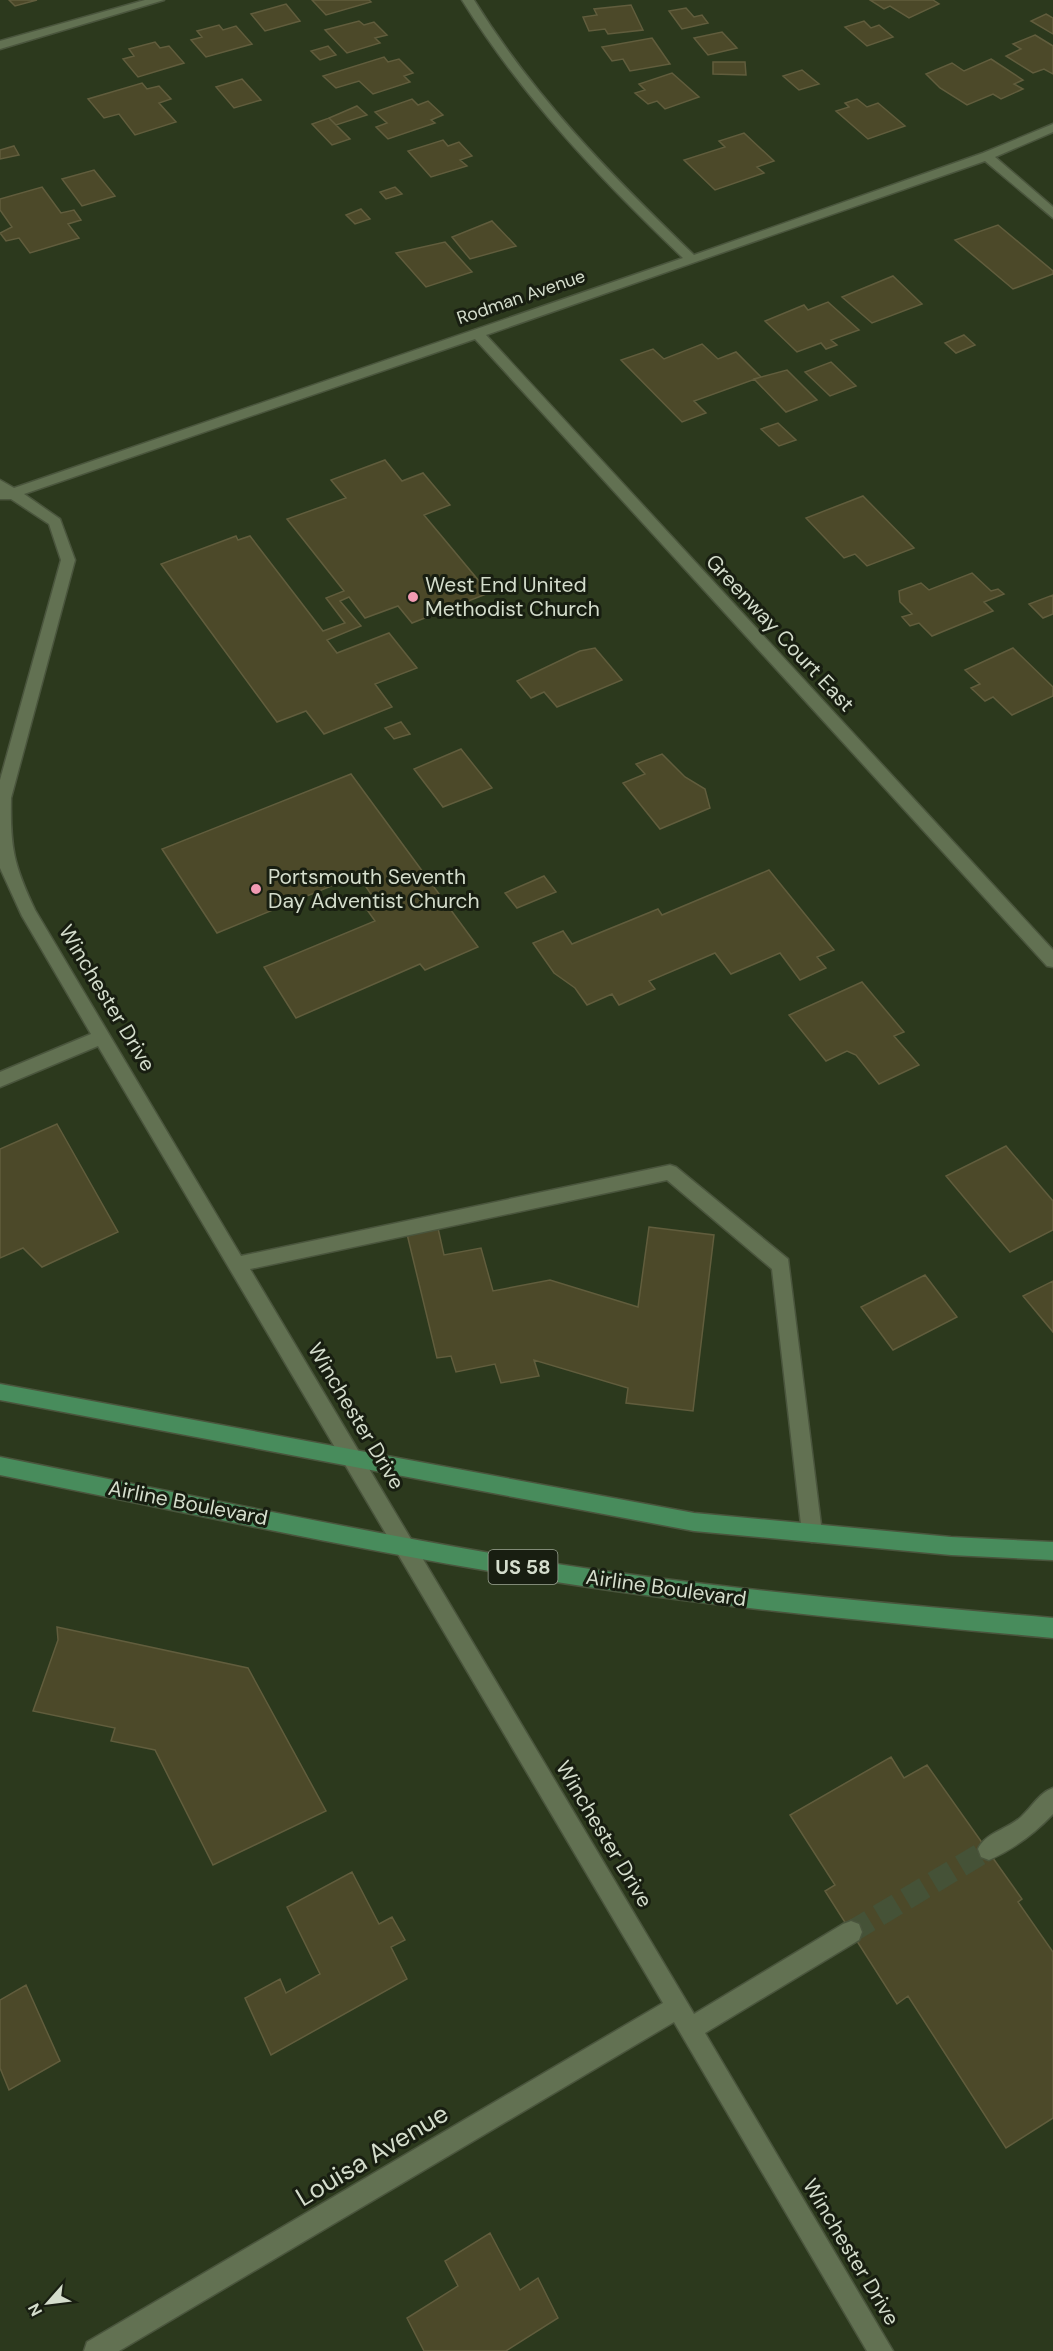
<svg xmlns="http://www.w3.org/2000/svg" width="1053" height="2351" font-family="'DM Sans',sans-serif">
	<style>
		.building { fill: #4c4929; stroke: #615d3d; stroke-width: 1.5 }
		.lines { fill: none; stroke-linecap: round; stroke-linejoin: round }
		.minor-tunnel { stroke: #455237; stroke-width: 22; stroke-dasharray: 22 10; stroke-linecap: butt }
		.minor-casing { stroke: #4a553d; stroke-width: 3 }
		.major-casing { stroke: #4a553d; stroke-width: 3 }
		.minor { fill: #627152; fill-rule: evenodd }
		.major { fill: #488c5c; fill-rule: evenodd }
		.poi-dot { fill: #f19ab2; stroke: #181e11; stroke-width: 2 }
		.labels { text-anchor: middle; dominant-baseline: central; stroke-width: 6; stroke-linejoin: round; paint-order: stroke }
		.far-street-label { font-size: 18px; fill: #d4ddcc; stroke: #181e11 }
		.shield { fill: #181e11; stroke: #9ca494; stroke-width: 1.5 }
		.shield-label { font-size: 20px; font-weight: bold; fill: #d4ddcc }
		.poi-label { font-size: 21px; fill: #d4ddcc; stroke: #181e11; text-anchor: start }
		.street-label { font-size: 21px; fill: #d4ddcc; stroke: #181e11 }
		.near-street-label { font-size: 26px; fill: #d4ddcc; stroke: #181e11 }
	</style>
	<rect width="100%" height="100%" fill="#2c391d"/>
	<path class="building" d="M9,0h28l-22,6z
		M312,0h57l2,2 -45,13z
		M870,0h63l6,4 -30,14 -19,-12 -6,3z
		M286,4l14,17 -35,10 -14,-17z
		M631,5l12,25 -35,4 -3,-5 -16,2 -6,-14 14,-2 -3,-6z
		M686,8l8,9 8,-2 6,8 -26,6 -13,-18z
		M1046,14l7,4v16l-22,-13z
		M359,21l5,4 10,-3 13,13 -12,3 5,5 -33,10 -22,-23z
		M864,21l7,7 8,-3 14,12 -26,9 -22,-19z
		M219,25l4,5 13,-4 16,18 -46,13 -15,-17 11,-3 -5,-6z
		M722,32l15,16 -29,7 -14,-17z
		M1035,35l18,11v28l-9,-5 -11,4 -27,-17 15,-7 -8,-5z
		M652,38l18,26 -40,7 -7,-12 -11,2 -10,-14z
		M155,42l5,6 9,-2 15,17 -46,14 -15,-18 11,-3 -5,-7z
		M328,46l8,9 -16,5 -9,-9z
		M384,57l4,5 11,-3 14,14 -9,3 6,6 -37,12 -14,-13 -23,7 -13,-12z
		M991,59l32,21 -9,4 9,5 -22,10 -8,-5 -26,11 -27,-17 -14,-14 26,-11 12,8z
		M713,62h32l1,13 -33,-1z
		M802,70l17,14 -20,6 -16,-14z
		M672,73l27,24 -34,12 -8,-8 -9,3 -13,-11 10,-3 -6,-6z
		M242,79l19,21 -27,8 -18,-21z
		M142,83l5,6 12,-3 12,13 -12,4 17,19 -41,13 -16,-21 -15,4 -16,-19z
		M412,99l6,6 10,-4 15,14 -12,5 4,3 -47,16 -12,-12 11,-4 -12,-11z
		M857,99l10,8 11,-4 27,23 -37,13 -32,-28 13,-4 -4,-4z
		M357,106l10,9 -31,10 -7,-7z
		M329,118l21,21 -18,6 -20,-21z
		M744,133l30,28 -17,6 7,6 -49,17 -31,-30 41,-13 -6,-6z
		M443,140l5,6 11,-4 13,14 -12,4 7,6 -36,11 -23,-26z
		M14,146l5,9 -19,4v-9z
		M94,170l21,26 -33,10 -20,-27z
		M42,187l19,26 13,-3 7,10 -13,4 11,14 -49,15 -11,-15 -13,3 -6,-8 12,-6 -12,-17v-11z
		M395,187l7,7 -16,5 -6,-7z
		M361,209l9,10 -15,5 -9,-9z
		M492,221l24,25 -46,13 -18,-22z
		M998,225l55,46v3l-40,15 -58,-49z
		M445,242l27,30 -46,15 -30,-34z
		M893,276l29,28 -50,19 -30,-26z
		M828,302l31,28 -28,10 6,5 -11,4 -5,-6 -24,9 -32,-31 39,-16 4,5z
		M964,335l11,10 -19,8 -11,-10z
		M702,344l16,15 18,-7 25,25 -67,24 12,12 -24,9 -61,-62 32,-11 11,10z
		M831,362l25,24 -26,10 -25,-24z
		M787,370l30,30 -31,12 -32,-33z
		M778,423l18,17 -17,6 -18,-17z
		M385,460l17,21 21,-8 27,32 -26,10 65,78 -77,30 -14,-17 -33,12 -16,-21 -9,4 21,25 -34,14 10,13 52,-20 28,35 -42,16 17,23 -68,27 -18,-23 -29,11 -116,-158 75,-28 2,4 12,-4 73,95 22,-8 -19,-25 18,-7 -57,-72 59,-21 -15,-18z
		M863,496l51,52 -47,18 -12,-12 -11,4 -38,-40z
		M972,573l19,18 7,-2 6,5 -20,8 9,9 -61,25 -13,-13 -9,3 -8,-9 10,-3 -12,-12 -1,-11 22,-8 8,7z
		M1053,595v19l-10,4 -14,-14z
		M595,648l27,32 -65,27 -13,-15 -13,6 -14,-17 63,-30z
		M1013,648l40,39v9l-41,19 -19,-18 -8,4 -14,-13 9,-4 -15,-14z
		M401,722l9,12 -16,5 -9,-11z
		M461,749l31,39 -49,19 -29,-38z
		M662,754l23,23 20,12 5,19 -50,21 -37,-46 22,-9 -9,-10z
		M351,774l127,173 -53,23 -5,-6 -124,54 -32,-51 111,-46 -10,-14 12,-4 -19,-28 -141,58 -55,-84z
		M769,870l65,80 -17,7 9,11 -26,12 -20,-27 -49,21 -16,-21 -66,28 6,8 -36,16 -7,-11 -25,11 -12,-17 -21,-15 -21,-30 30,-12 9,13 86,-35 4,6z
		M544,876l12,16 -39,16 -12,-15z
		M862,982l42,50 -10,4 25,29 -40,19 -23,-29 -9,-4 -21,10 -37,-46z
		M57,1124l61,108 -76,35 -19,-19 -23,10v-109z
		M1006,1146l47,55v29l-43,22 -64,-76z
		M649,1227l65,8 -21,176 -67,-8 2,-15 -94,-28 5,16 -38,7 -6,-19 -39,8 -5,-16 -14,2 -30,-124 31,-6 6,27 37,-7 12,43 57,-11 88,27z
		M925,1275l32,42 -64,33 -32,-43z
		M1053,1281v51l-30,-36z
		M57,1627l191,41 78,143 -113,54 -58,-115 -44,-9 4,-13 -82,-17 25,-71z
		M891,1757l13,21 23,-13 95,134 -4,3 35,50v166l-47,30 -98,-152 -11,8 -72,-113 10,-6 -45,-70z
		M352,1872l27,52 13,-7 13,23 -14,7 16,32 -136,76 -26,-57 35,-19 6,14 34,-19 -33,-67z
		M26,1985l34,76 -51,29 -9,-22v-68z
		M490,2233l30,57 18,-12 20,40 -52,33h-82l-17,-33 51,-32 -13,-25z"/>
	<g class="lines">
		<path class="minor-tunnel" d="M851,1932l138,-83"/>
		<g class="minor-casing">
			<path id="minor" d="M145,0h19l-164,49v-8z
				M462,0h12c60,97 138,176 220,255l289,-102 70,-29v8l-58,25 58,50v11l-68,-57 -499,174 567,615v17l-6,-1 -572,-627 -451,155 36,25 15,41 -64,238c-1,51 3,67 24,112l206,346 429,-91 6,2 112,92 34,274 -3,6 -7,3 -7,-3 -3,-6 -30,-264 -105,-89 -417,89 444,745 149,-90 8,-3 8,3 3,8 -3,8 -154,93 188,318h-26l-193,-329 -555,329h-35l3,-9 576,-339 -565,-957 -98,41v-15l91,-38 -69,-118 -22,-48v-88l61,-220 -12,-36 -38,-25h-11v-19l14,8 669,-230c-83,-79 -160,-160 -221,-258z
				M1053,1788v26c-18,19 -39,35 -64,46l-8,-3 -3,-8c7,-16 30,-20 43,-32 11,-10 18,-24 32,-29z"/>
		</g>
		<g class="major-casing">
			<path id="major" d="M0,1384l694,129 257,24 102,5v18l-102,-5 -257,-24 -694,-131z
				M0,1457c179,36 357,74 537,104 171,27 343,42 516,57v20c-173,-16 -345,-31 -516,-59 -180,-29 -358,-68 -537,-104z"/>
		</g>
		<use href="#minor" class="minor"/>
		<use href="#major" class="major"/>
	</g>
	<g class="poi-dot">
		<circle cx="413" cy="597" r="6"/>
		<circle cx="256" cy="889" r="6"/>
	</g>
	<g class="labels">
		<g class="far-street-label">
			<text transform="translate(521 297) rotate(-19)">Rodman Avenue</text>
		</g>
		<rect class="shield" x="488.5" y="1550" width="69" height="34" rx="4.5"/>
		<g class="shield-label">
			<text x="523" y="1567">US 58</text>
		</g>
		<g class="poi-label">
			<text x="425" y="585">West End United<tspan x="425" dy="24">Methodist Church</tspan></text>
			<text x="268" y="877">Portsmouth Seventh<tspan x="268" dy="24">Day Adventist Church</tspan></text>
		</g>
		<g class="street-label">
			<text transform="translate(780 633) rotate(47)">Greenway Court East</text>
			<text transform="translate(107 998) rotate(59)">Winchester Drive</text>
			<text transform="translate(356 1416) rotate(59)">Winchester Drive</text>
			<text transform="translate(188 1503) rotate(11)">Airline Boulevard</text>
			<text transform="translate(666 1588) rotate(8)">Airline Boulevard</text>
			<text transform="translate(604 1834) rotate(59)">Winchester Drive</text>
			<text transform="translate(851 2252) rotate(59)">Winchester Drive</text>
		</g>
		<g class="near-street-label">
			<text transform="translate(372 2155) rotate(-31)">Louisa Avenue</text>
		</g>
	</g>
	<g transform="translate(48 2303) rotate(242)" stroke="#181e11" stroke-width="4.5" paint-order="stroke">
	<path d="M0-4.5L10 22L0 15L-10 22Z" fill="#d4ddcc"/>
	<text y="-9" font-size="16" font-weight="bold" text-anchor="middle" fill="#d4ddcc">N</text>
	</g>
</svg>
